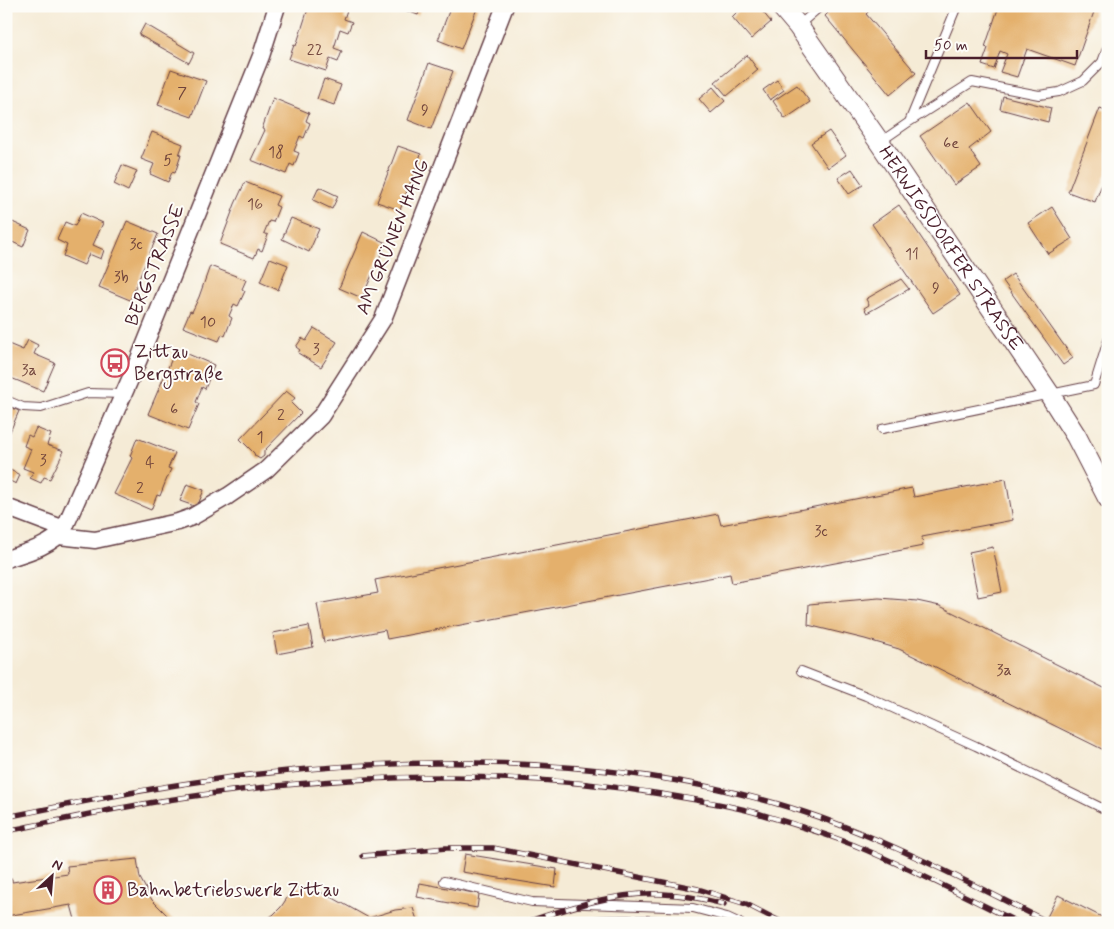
<svg xmlns="http://www.w3.org/2000/svg" width="1114" height="929" font-family="Mynerve,sans-serif">
	<style>
		.building { fill: #e4b06c }
		.lines { fill: none; stroke-linecap: round; stroke-linejoin: round }
		.service-casing { stroke: #643e45; stroke-width: 10 }
		.minor-casing { stroke: #643e45; stroke-width: 19 }
		.tertiary-casing { stroke: #643e45; stroke-width: 22 }
		.service { stroke: #fff; stroke-width: 8 }
		.minor { stroke: #fff; stroke-width: 16 }
		.tertiary { stroke: #fff; stroke-width: 20 }
		.rail-casing { stroke: #4a1f2b; stroke-width: 5.5 }
		.rail { stroke: #fdfcf7; stroke-width: 4; stroke-dasharray: 11; stroke-linecap: butt }
		.labels { text-anchor: middle; dominant-baseline: central; stroke-width: 4; stroke-linejoin: round; paint-order: stroke }
		.number-label { font-size: 16px; fill: #70433b }
		.street-label { font-size: 19px; fill: #4a1f2b; stroke: #fdfcf7 }
		.poi-label { font-size: 19px; fill: #4a1f2b; stroke: #fdfcf7; text-anchor: start }
	</style>
	<rect width="100%" height="100%" fill="#fdfcf7"/>
	<filter id="ink" filterUnits="userSpaceOnUse"><feTurbulence type="fractalNoise" baseFrequency=".02" numOctaves="2"/><feDisplacementMap in="SourceGraphic" scale="10" xChannelSelector="R" yChannelSelector="G"/><feConvolveMatrix kernelMatrix="1 2 1 2 8 2 1 2 1" color-interpolation-filters="sRGB"/></filter>
	<filter id="wash" filterUnits="userSpaceOnUse"><feTurbulence type="fractalNoise" baseFrequency=".0096" numOctaves="4" result="noise"/><feDisplacementMap in="SourceGraphic" scale="20" xChannelSelector="R" yChannelSelector="G"/><feGaussianBlur stdDeviation="1.12" result="paint"/><feColorMatrix in="noise" values="0 0 0 0 0 0 0 0 0 0 0 0 0 0 0 0 0 1.4 0 .05"/><feComposite in="paint" operator="in"/></filter>
	<g filter="url(#wash)">
		<rect width="100%" height="100%" fill="#f5ebd6"/>
		<g id="blocks">
			<path class="building" d="M307,6l41,1 -4,12 8,3 -4,10 -8,-3 -6,19 8,3 -4,11 -8,-3 -4,12 -37,-12 5,-14 2,1 12,-37 -2,-1z
				M403,6h18l-3,9 -16,-6z
				M451,6h27l-17,43 -23,-9z
				M734,6h24l13,16 -20,17 -19,-22 6,-6z
				M835,6h39l-8,8 50,59 -26,22 -65,-79z
				M999,6h97l-21,60 -48,-17 -10,28 -17,-5 7,-18 -7,-3 -6,18 -12,-4 6,-17 -3,-1z
				M145,24l49,29 -5,10 -50,-28z
				M747,55l11,15 -31,26 -12,-14z
				M429,63l24,8 -22,58 -23,-9z
				M171,69l35,12 -14,36 -34,-12z
				M324,79l17,6 -7,20 -17,-6z
				M777,80l7,10 -14,10 -7,-10z
				M797,85l13,17 -25,17 -12,-18z
				M713,87l12,14 -14,12 -12,-14z
				M1003,96l48,12 -3,14 -48,-13z
				M273,98l36,15 -3,8 4,2 -6,15 -4,-2 -6,15 5,2 -5,13 -4,-2 -4,10 -35,-14 14,-30 -3,-1z
				M970,102l21,30 -22,17 12,18 -27,18 -34,-49z
				M1100,108l8,3v58l-13,33 -27,-10z
				M829,131l17,24 -18,13 -17,-25z
				M152,132l31,12 -4,11h2l-6,18 -3,-1 -4,10 -18,-8 4,-10 -13,-5z
				M398,146l23,8 -21,56 -23,-8z
				M122,165l15,6 -9,20 -14,-7z
				M852,169l11,16 -14,9 -11,-16z
				M245,182l34,14 -4,9 4,2 -6,15 -4,-1 -5,12 4,2 -6,16 -4,-2 -4,9 -34,-14 15,-40z
				M319,187l19,9 -6,13 -19,-9z
				M899,205l61,90 -27,18 -61,-89z
				M1052,207l20,32 -24,15 -20,-31z
				M81,213l22,10 -10,22 11,5 -3,9 -12,-5 -5,11 -21,-9 4,-11 -10,-5 8,-18 10,4z
				M291,218l28,11 -10,23 -27,-13z
				M6,219l24,11 -7,17 -17,-8z
				M127,221l31,13 -28,66 -31,-13z
				M363,232l23,11 -24,55 -23,-10z
				M270,258l18,7 -10,25 -18,-8z
				M210,266l36,14 -4,9 3,2 -7,15 -4,-2 -5,12 3,2 -7,18 -3,-2 -3,7 -36,-14 7,-16 2,1 7,-15z
				M1013,274l60,84 -10,7 -60,-84z
				M901,279l8,10 -42,24 -3,-5 5,-3 -3,-6z
				M314,328l23,14 -16,25 -23,-14 2,-3 -4,-3 6,-9 4,3z
				M28,340l10,5 -4,9 21,9 -12,28 -37,-15v-33l17,7z
				M176,349l38,16 -9,24 -3,-2 -6,15 3,2 -11,26 -40,-16z
				M286,391l9,7 -4,5 10,10 -37,38v5l-4,3 -5,-3 -1,-3 -14,-14z
				M6,405l13,6 -13,30z
				M36,428l15,6 -4,11 17,6 -14,28 -6,-2 -3,6 -11,-5 3,-6 -10,-4 8,-19 -7,-3 4,-11 4,2z
				M137,438l38,15 -7,15 3,1 -6,14 -5,13 -3,-1 -6,15 -37,-16 18,-36 -2,-2z
				M6,468l14,7 -4,9 -10,-5z
				M1006,479l7,41 -91,17 1,9 -191,37 -2,-9 -343,65 -2,-9 -61,12 -7,-38 61,-11 -3,-13 343,-66 3,11 191,-37 2,9z
				M187,484l17,6 -7,17 -17,-6z
				M993,547l9,45 -24,5 -9,-45z
				M879,598l38,3 23,5 168,84v62l-209,-103 -34,-10 -57,-14 1,-21z
				M309,626l4,21 -36,7 -4,-21z
				M465,854l92,15 -2,18 -93,-15z
				M137,859l3,19 12,22 16,16 10,7h-102l-5,-18 -65,11v-36l6,-1v3l56,-8 -1,-8z
				M420,883l59,11 -2,14 -60,-11z
				M295,886l31,8 43,24 26,-8 18,-2 5,15h-160l15,-8 8,-8z
				M1058,895l50,25v3h-48l-13,-6z"/>
		</g>
	</g>
	<g filter="url(#ink)">
		<use href="#blocks" fill-opacity="0" stroke="#643e45" stroke-width="1"/>
		<g class="lines">
			<g class="service-casing">
				<path id="service" d="M798,26l23,-20
					M909,122l48,-116
					M880,142l29,-20 63,-40 67,13 20,-3 24,-11 19,-19 6,-16
					M6,400l17,7 18,1 47,-15 35,1
					M882,429l212,-44 14,-45
					M801,671l65,25 110,50 132,65
					M444,881l88,21 161,6 34,9 13,6"/>
			</g>
			<g class="minor-casing">
				<path id="minor" d="M6,507l58,22
					M59,536l36,4 83,-18 14,-5 36,-21 38,-26 55,-54 62,-97 122,-313
					M6,559c19,-6 46,-13 58,-30l75,-170 122,-303 16,-50"/>
			</g>
			<g class="tertiary-casing">
				<g id="tertiary">
					<path id="s1" d="M781,6l17,20 82,117 170,252 26,41 32,62"/>
				</g>
			</g>
			<use href="#service" class="service"/>
			<use href="#minor" class="minor"/>
			<use href="#tertiary" class="tertiary"/>
			<g class="rail-casing">
				<path id="rail" d="M6,817c66,-13 131,-27 197,-36 184,-26 396,-29 575,23 96,28 183,75 272,119
					M6,831c52,-10 103,-22 155,-30 164,-26 335,-35 500,-7 31,5 63,10 93,18 33,10 67,20 100,33 56,23 111,51 165,78
					M363,856l83,-8h47l205,41 48,15 37,19
					M524,923c44,-15 93,-32 139,-29 21,1 41,5 61,10
					M542,923c50,-5 102,-9 151,0"/>
			</g>
			<use href="#rail" class="rail"/>
		</g>
	</g>
	<defs>
		<g id="bus-ring" transform="scale(1.4375)"><circle r="9.5" fill="#fdfcf7" stroke="#d1495b" stroke-width="1.5"/><path d="M-5-6H5V4H4V6H2V4H-2V6H-4V4H-5ZM-3.5-4V0h7V-4ZM-3.5 1.2v1.5H-2V1.2ZM2 1.2v1.5H3.5V1.2Z" fill="#d1495b"/></g>
		<g id="building-ring" transform="scale(1.4375)"><circle r="9.5" fill="#fdfcf7" stroke="#d1495b" stroke-width="1.5"/><path d="M-4-6H4V6H1V3H-1V6H-4ZM-2.5-4.3h1.7v1.8h-1.7ZM.8-4.3h1.7v1.8H.8ZM-2.5-1h1.7V.8h-1.7ZM.8-1h1.7V.8H.8Z" fill="#d1495b"/></g>
	</defs>
	<g fill-rule="evenodd">
		<use href="#bus-ring" x="115" y="363"/>
		<use href="#building-ring" x="108" y="890"/>
	</g>
	<g class="labels">
		<g class="number-label">
			<text x="315" y="50">22</text>
			<text x="182" y="93">7</text>
			<text x="425" y="110">9</text>
			<text x="951" y="143">6e</text>
			<text x="276" y="152">18</text>
			<text x="168" y="160">5</text>
			<text x="255" y="204">16</text>
			<text x="136" y="244">3c</text>
			<text x="912" y="254">11</text>
			<text x="121" y="277">3b</text>
			<text x="936" y="288">9</text>
			<text x="208" y="322">10</text>
			<text x="316" y="349">3</text>
			<text x="29" y="370">3a</text>
			<text x="174" y="409">6</text>
			<text x="281" y="415">2</text>
			<text x="260" y="437">1</text>
			<text x="43" y="460">3</text>
			<text x="150" y="462">4</text>
			<text x="140" y="488">2</text>
			<text x="821" y="531">3c</text>
			<text x="1004" y="670">3a</text>
		</g>
		<g class="street-label">
			<text transform="translate(393 237) rotate(-68)">AM GRÜNEN HANG</text>
			<text stroke="none"><textPath href="#s1" startOffset="296">HERWIGSDORFER STRASSE</textPath></text>
			<text transform="translate(155 265) rotate(-68)">BERGSTRASSE</text>
		</g>
		<g class="poi-label">
			<text x="134" y="352">Zittau<tspan x="134" dy="22">Bergstraße</tspan></text>
			<text x="127" y="890">Bahnbetriebswerk Zittau</text>
		</g>
	</g>
	<rect width="1114" height="929" fill="none" stroke="#fdfcf7" stroke-width="25"/>
	<g transform="translate(52 876) rotate(26)" stroke="#fdfcf7" stroke-width="4" paint-order="stroke">
	<path d="M0-4L9 19L0 12L-9 19Z" fill="#4a1f2b"/>
	<text y="-8" font-size="14" font-weight="bold" text-anchor="middle" fill="#4a1f2b">N</text>
	</g>
	<path d="M926 50v8h151v-8" fill="none" stroke="#4a1f2b" stroke-width="2.5"/>
	<text x="934" y="50" font-size="15" fill="#4a1f2b" stroke="#fdfcf7" stroke-width="4" paint-order="stroke">50 m</text>
</svg>
